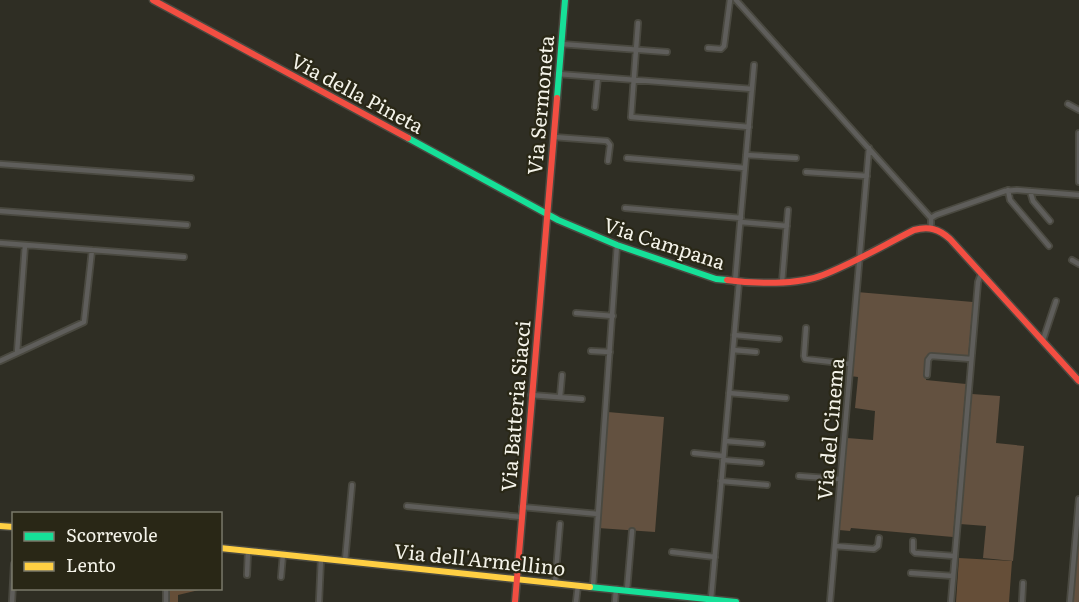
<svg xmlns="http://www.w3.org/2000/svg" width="1079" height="602" font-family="Literata,serif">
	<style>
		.green { fill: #635140 }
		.forest { fill: #654e38 }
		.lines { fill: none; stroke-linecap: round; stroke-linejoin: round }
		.street-casing { stroke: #4a4940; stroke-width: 8 }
		.fast-casing { stroke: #4a4940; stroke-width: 9 }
		.slow-casing { stroke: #4a4940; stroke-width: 9 }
		.jam-casing { stroke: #4a4940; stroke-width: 9 }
		.street { stroke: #5f5e5b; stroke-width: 4.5 }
		.fast { stroke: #16e098; stroke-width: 6 }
		.slow { stroke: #ffcf43; stroke-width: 6 }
		.jam { stroke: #f24e42; stroke-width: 6 }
		.labels { text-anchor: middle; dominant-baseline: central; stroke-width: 4.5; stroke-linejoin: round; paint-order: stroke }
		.street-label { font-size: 20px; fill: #f4f3e9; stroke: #292716 }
	</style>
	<rect width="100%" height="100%" fill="#2f2e24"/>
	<path class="green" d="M857,292l116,10 -5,56 -40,-4 -2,26 40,4 -13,153 -102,-9 -1,3 -11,-1 8,-92 26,2 2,-29 -20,-3 3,-31 -8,-1z
		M972,394l28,2 -4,47 28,3 -11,115 -30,-3 3,-32 -26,-2z
		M608,412l56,5 -9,115 -57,-4z
		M1079,513v89h-7z"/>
	<path class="forest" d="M959,558l53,3 -3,41h-53z
		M168,589h31v1l-21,5v7h-10z"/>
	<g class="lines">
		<g class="street-casing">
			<path id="street" d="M736,0l195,218
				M638,23l-7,94 118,10
				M561,44l106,8
				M708,48l13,1 3,-3 6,-46
				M558,74l194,15
				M1068,104l11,6
				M595,107l3,-30
				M1079,133v49
				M554,137l53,4 3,4 -2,16
				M746,155l50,3
				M627,158l118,10
				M0,164l191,14
				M806,172l61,4
				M1008,190l2,10 39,46
				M1030,191l3,10 17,20
				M625,208l116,10
				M0,211l187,14
				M741,222l46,4
				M931,228v-10l5,-3 69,-24 12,-1 62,5
				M0,243l184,14
				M1072,260l7,4
				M735,282l19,-217
				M782,282l6,-72
				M576,313l37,3
				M806,328l-2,28 1,3 45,5
				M734,335l45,4
				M1043,340l13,-39
				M733,350l23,2
				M591,351l19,1
				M17,353l8,-108
				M0,361l84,-39 8,-72
				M927,375l1,-15 3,-4 40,3
				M729,393l57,5
				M531,395l51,4
				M560,397l2,-22
				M725,441l37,3
				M694,453l29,3
				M723,460l38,3
				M799,476l41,3
				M721,481l46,4
				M407,506l115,11
				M522,507l76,7
				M913,541v10l2,2 39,3
				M835,546l39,3 4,-3 1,-8
				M672,552l43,5
				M345,561l7,-76
				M911,573l42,3
				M247,575l1,-24
				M281,577l2,-23
				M555,583l5,-59
				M593,586l24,-341
				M627,590l5,-59
				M711,599l28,-317
				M12,602l2,-38
				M166,602v-14
				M319,602l2,-44
				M576,602l2,-17
				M615,602l1,-13
				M830,602l39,-454
				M951,602l27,-320 3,-8
				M1022,602l1,-19
				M1070,602l9,-103"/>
		</g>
		<g class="fast-casing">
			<path id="fast" d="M557,98l8,-98
				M408,138l150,82 59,25 99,34 11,1
				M590,587l146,15"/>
		</g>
		<g class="slow-casing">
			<path id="slow" d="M0,526l14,1
				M220,548l370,39"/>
		</g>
		<g class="jam-casing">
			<path id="jam" d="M153,0l255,138
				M727,280c27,4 71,5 96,-5 31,-12 61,-30 91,-45 15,-4 25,-1 36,9l129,142
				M515,602l42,-504"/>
		</g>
		<use href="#street" class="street"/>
		<use href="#fast" class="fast"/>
		<use href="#slow" class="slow"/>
		<use href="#jam" class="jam"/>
	</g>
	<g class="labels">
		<g class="street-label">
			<text transform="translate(358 92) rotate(28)">Via della Pineta</text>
			<text transform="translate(539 105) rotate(-85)">Via Sermoneta</text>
			<text transform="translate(665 242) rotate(18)">Via Campana</text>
			<text transform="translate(514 406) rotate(-85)">Via Batteria Siacci</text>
			<text transform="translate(829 429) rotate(-85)">Via del Cinema</text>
			<text transform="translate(480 558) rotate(6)">Via dell'Armellino</text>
		</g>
	</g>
	<rect x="12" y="512" width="210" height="78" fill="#292716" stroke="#7a796a" stroke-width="1.5"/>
	<rect x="24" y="532" width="30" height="9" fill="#16e098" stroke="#7a796a" stroke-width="1.5"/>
	<text x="66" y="542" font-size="18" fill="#f4f3e9">Scorrevole</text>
	<rect x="24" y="562" width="30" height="9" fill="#ffcf43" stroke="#7a796a" stroke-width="1.5"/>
	<text x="66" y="572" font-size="18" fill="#f4f3e9">Lento</text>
</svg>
